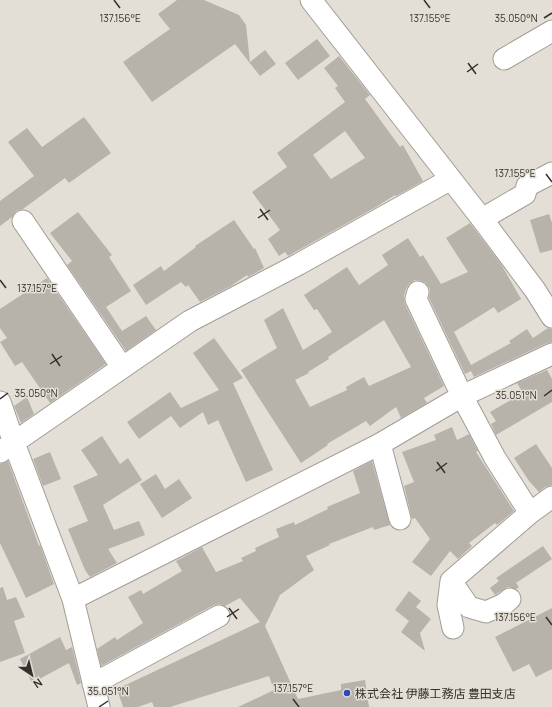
<svg xmlns="http://www.w3.org/2000/svg" width="552" height="707" font-family="Manrope,'Noto Sans JP',sans-serif">
	<style>
		.building { fill: #b8b3aa; fill-rule: evenodd }
		.lines { fill: none; stroke-linecap: round; stroke-linejoin: round }
		.minor-casing { stroke: #a29d95; stroke-width: 23 }
		.minor { stroke: #fff; stroke-width: 21 }
		.ticks { fill: none; stroke: #33312d; stroke-width: 1.5 }
		.poi-dot { fill: #2f48b9; stroke: #e4dfd6; stroke-width: 1.5 }
		.labels { text-anchor: middle; dominant-baseline: central; stroke-width: 3; stroke-linejoin: round; paint-order: stroke }
		.poi-label { font-size: 12px; fill: #33312d; stroke: #e4dfd6; text-anchor: start }
		.ticks-label { font-size: 10px; text-anchor: middle; fill: #33312d; stroke: #e4dfd6; stroke-width: 3; stroke-linejoin: round; paint-order: stroke }
	</style>
	<rect width="100%" height="100%" fill="#e4dfd6"/>
	<path class="building" d="M177,0h27l35,15 7,10 4,37 15,-12 11,14 -16,12 -25,-32 -83,58 -29,-40 47,-33 -12,-15z
		M317,39l13,17 -32,24 -13,-17z
		M339,56l31,39 -5,4 35,48 3,-2 20,36 -27,15 -1,-1 -19,12 -88,49 -3,-4 -6,4 -11,-17 12,-9 -28,-38 35,-25 -10,-14 68,-51 -10,-14 3,-2 -14,-18zM345,131l20,27 -34,21 -18,-24z
		M84,117l27,36 -42,30 -4,-5 -42,31 -7,2 -4,6 -12,9v-25l34,-25 -26,-34 19,-14 15,19z
		M78,212l34,43 -3,2 22,34 -25,16 16,24 24,-15 10,14 -30,21 -59,-86 5,-4 -22,-28z
		M549,214l3,9v27l-12,3 -10,-33z
		M234,220l20,29 1,-1 9,20 -16,9 -1,-2 -16,11 -31,16 -12,-17 -2,2 -5,-5 -35,23 -13,-20 28,-19 3,5 32,-24 -1,-1z
		M470,223l31,41 20,35 -23,14 -4,-6 -40,25 17,33 40,-22 -2,-2 18,-12 6,9 15,-10 4,1v13l-5,1 -73,34 -3,-6 -6,3 -36,-76 1,-9 -4,-6 -4,-2 -7,-1 -6,4 -3,5 -2,7 1,8 39,82 -20,12 3,5 -26,15 -5,-11 -26,19 -4,-5 -39,23 1,1 -27,18 -60,-93 36,-22 -13,-28 19,-12 20,42 29,-18 -15,-23 -3,1 -10,-15 43,-28 12,18 29,-20 -6,-10 26,-17 12,19 3,-2 18,29 27,-12 -22,-34zM384,320l27,47 -42,19 -5,-9 -18,10 1,3 -37,17 -15,-27 14,-7 -1,-1 21,-13 -1,-2z
		M47,278l59,86 -56,39 -28,-41 -7,4 -15,-24 7,-4 -7,-10v-19z
		M214,338l29,40 -10,5 40,87 -27,12 -28,-62 -10,5 -5,-13 -23,16 -9,-12 -32,23 -12,-17 43,-30 11,16 38,-18 -26,-37z
		M547,370l5,9v23l-56,33 -5,-11 5,-3 -6,-9 33,-19 -6,-10z
		M27,397l7,17 -13,9 -7,-17z
		M452,427l5,13 12,-6 9,17 -2,1 38,59 -17,14 -2,-2 -26,20 3,3 -14,13 -8,-8 -19,25 -19,-14 18,-23 -15,-21 -3,1 -8,-33 10,-4 -12,-30 34,-12 -2,-5z
		M102,436l18,28 8,-6 14,22 -39,25 11,25 25,-9 6,14 -37,14 9,14 -27,14 -5,-7 -17,-41 20,-8 -15,-35 25,-11 -17,-25z
		M536,444l16,24v17l-7,2 -6,5 -10,-11 -15,-23z
		M50,452l11,27 -18,7 -10,-27z
		M8,461l31,85 1,-1 14,39 -28,14 -26,-55v-79z
		M372,461l18,64 -16,5 -1,-3 -44,17 1,1 -24,11 8,14 -34,25 -15,31 33,73 43,-9v-6l24,-4 4,27h-131l36,-17 -5,-14 -99,31h-16l-2,-5 -14,5h-15l-6,-18 143,-67 -20,-24 -15,8 -5,-2 -6,1 -113,61 -4,-17 18,-12 2,3 26,-17 -15,-26 13,-7 2,4 39,-23 -6,-10 26,-14 14,25 27,-11 -2,-3 15,-7 -1,-3 24,-11 -3,-8 18,-7 1,3 33,-16 -1,-2 33,-14 -7,-22z
		M156,474l9,15 14,-10 13,19 -30,20 -22,-34z
		M543,546l9,13 -36,24 3,4 -3,2 -8,-2 -13,8 -5,-7 9,-7 -3,-3z
		M3,587l4,13 9,-3 9,20 -11,4 11,32 -25,9v-74z
		M409,591l12,10 -5,6 15,12 -11,14 5,18 -24,-19 8,-11 -14,-11z
		M552,608v61l-16,8 -7,-13 -16,8 -18,-35z
		M60,637l6,13 6,-3 9,36 -4,2 -8,-22 -37,20 -12,-24z"/>
	<g class="lines">
		<g class="minor-casing">
			<path id="minor" d="M311,0l171,219 53,71 17,27
				M504,59l48,-28
				M482,219l43,-25 2,-8 25,-13
				M23,221l99,146
				M418,292l-2,7 46,97 33,62 35,55 -79,68 -3,24 5,23
				M0,402l14,41 59,156 26,108
				M380,444l20,75
				M0,452l190,-131 109,-57 152,-85
				M530,513l22,-16
				M451,581l18,26 17,5 18,-8 6,-5
				M73,599l307,-155 82,-48 90,-42
				M93,684l126,-68"/>
		</g>
		<use href="#minor" class="minor"/>
	</g>
	<path class="ticks" d="M114,0l6,8M424,0l6,8M544,18l8,-5M468,63l8,11M467,72l11,-8M546,174l6,8M260,209l8,11M258,218l12,-8M0,280l6,8M52,354l8,12M50,364l12,-8M544,396l8,-6M0,399l8,-6M437,462l8,11M436,471l11,-8M229,608l8,11M227,617l12,-8M546,617l6,8M293,699l6,8M99,707l9,-6"/>
	<circle class="poi-dot" cx="347" cy="693" r="4"/>
	<g class="labels">
		<g class="poi-label">
			<text x="355" y="693">株式会社 伊藤工務店 豊田支店</text>
		</g>
	</g>
	<g class="ticks-label">
		<text x="120" y="22">137.156°E</text>
		<text x="430" y="22">137.155°E</text>
		<text x="516" y="22">35.050°N</text>
		<text x="515" y="177">137.155°E</text>
		<text x="37" y="292">137.157°E</text>
		<text x="36" y="397">35.050°N</text>
		<text x="516" y="399">35.051°N</text>
		<text x="515" y="621">137.156°E</text>
		<text x="293" y="692">137.157°E</text>
		<text x="108" y="695">35.051°N</text>
	</g>
	<g transform="translate(32 675) rotate(145)" stroke="#e4dfd6" stroke-width="3" paint-order="stroke">
	<path d="M0-3L7 15L0 10L-7 15Z" fill="#33312d"/>
	<text y="-6" font-size="11" font-weight="bold" text-anchor="middle" fill="#33312d">N</text>
	</g>
</svg>
